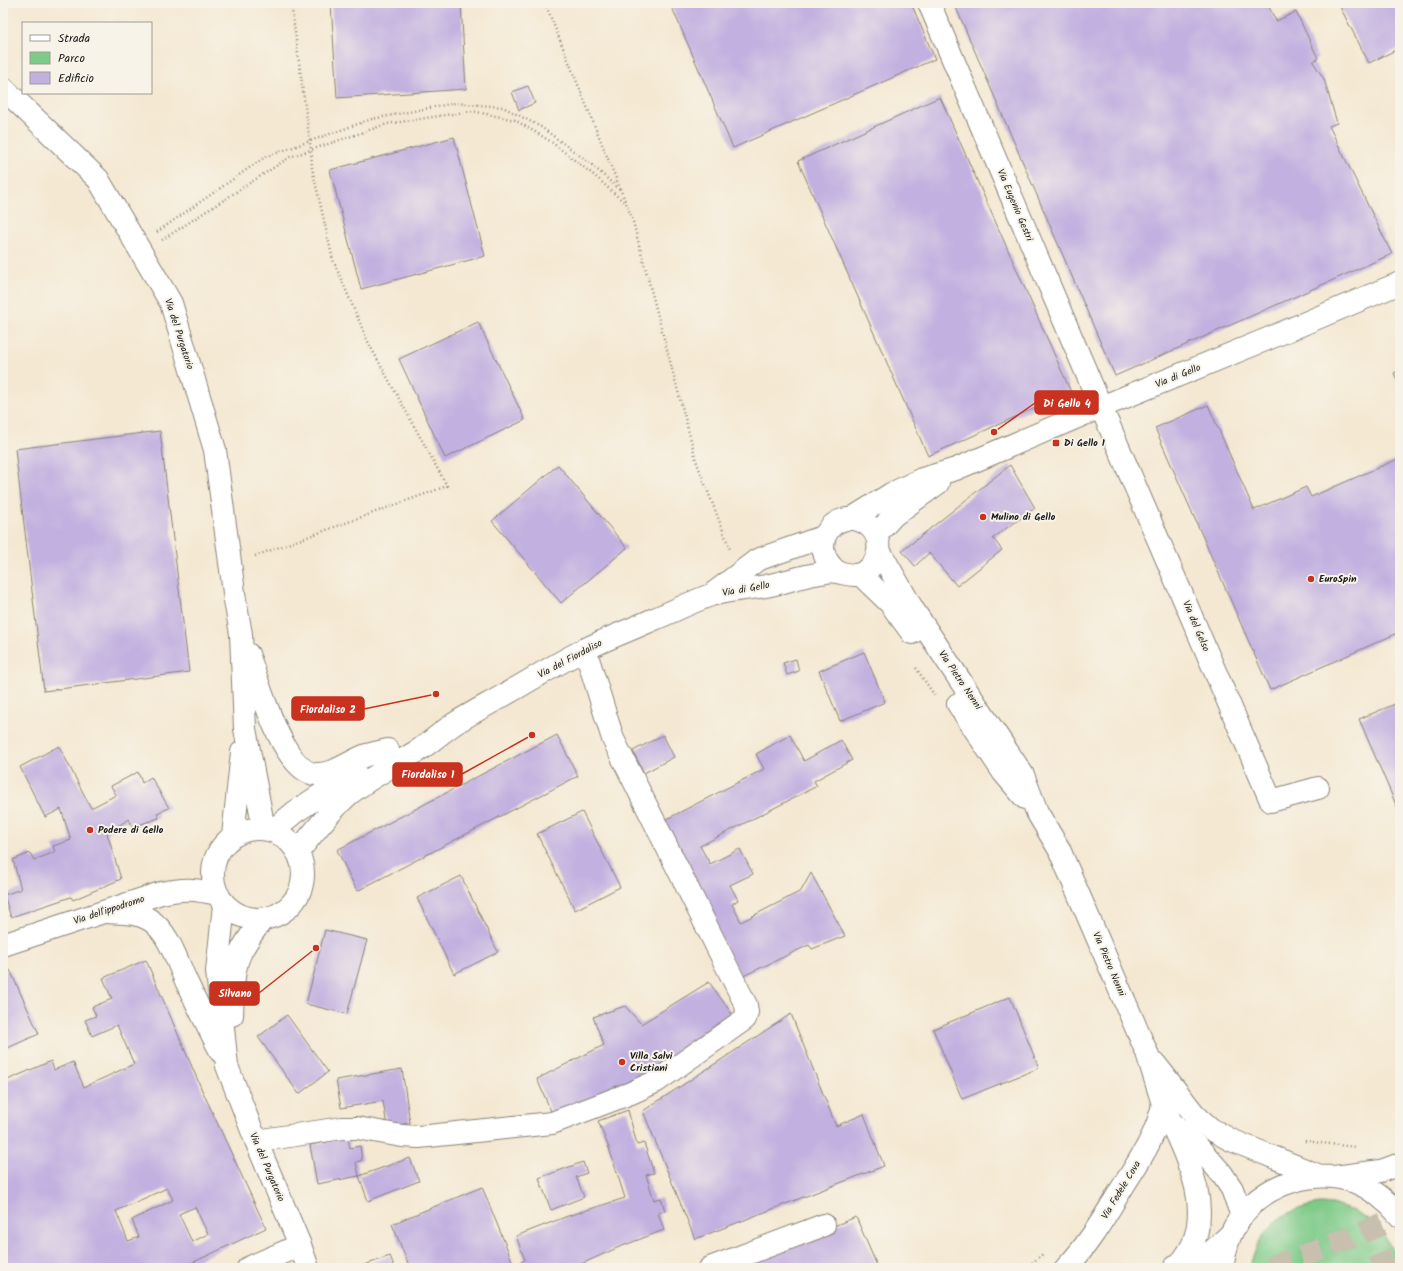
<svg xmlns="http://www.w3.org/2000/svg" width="1403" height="1271" font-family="Kalam,sans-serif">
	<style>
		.green { fill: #7eca89; stroke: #4d7352 }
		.building { fill: #c2b0e0; fill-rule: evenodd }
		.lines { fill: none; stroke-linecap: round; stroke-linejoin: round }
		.highway-tunnel { stroke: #c9bfae; stroke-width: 22; stroke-dasharray: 22 11; stroke-linecap: butt }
		.street-casing { stroke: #888277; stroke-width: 24 }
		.secondary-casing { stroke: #888277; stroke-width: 24 }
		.highway-casing { stroke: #888277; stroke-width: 24 }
		.path { stroke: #888277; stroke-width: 2.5; stroke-dasharray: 1 3; stroke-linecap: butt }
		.street { stroke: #fff; stroke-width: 22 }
		.secondary { stroke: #fff; stroke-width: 22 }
		.highway { stroke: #fff; stroke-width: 22 }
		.poi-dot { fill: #c8321e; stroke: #f7f3e8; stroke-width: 1.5 }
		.labels { text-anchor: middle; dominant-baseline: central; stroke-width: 4; stroke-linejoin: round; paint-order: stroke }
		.street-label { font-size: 10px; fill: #1c1c1c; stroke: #f7f3e8 }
		.poi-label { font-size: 10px; font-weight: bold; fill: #1c1c1c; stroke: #f7f3e8; text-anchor: start }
		.leader { fill: none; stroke: #c8321e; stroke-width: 1.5 }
		.callout-dot { fill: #c8321e; stroke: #f7f3e8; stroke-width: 1.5 }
		.callout { fill: #c8321e; stroke: #c8321e; stroke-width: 1.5 }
		.callout-label { font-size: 11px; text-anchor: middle; font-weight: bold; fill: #fff }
	</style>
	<rect width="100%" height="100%" fill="#f7f3e8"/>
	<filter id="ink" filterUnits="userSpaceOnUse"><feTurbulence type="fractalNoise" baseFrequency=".025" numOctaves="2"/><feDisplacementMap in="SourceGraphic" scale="8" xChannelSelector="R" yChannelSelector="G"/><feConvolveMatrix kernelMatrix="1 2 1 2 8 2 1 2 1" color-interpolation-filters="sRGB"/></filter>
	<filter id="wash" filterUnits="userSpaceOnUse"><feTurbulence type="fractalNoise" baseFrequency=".012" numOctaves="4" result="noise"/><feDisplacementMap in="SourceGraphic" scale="16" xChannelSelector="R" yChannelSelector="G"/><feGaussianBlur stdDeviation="0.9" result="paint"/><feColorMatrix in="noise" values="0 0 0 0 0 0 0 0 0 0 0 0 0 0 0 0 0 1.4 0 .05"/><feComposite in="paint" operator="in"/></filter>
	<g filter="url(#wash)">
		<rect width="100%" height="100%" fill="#f4e8d2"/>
		<path class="green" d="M1320,1204c39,1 71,25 77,64h-147c8,-38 32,-59 70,-64z"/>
		<g id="blocks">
			<path class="building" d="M331,3h130l5,86 -129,9z
				M670,3h241l24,56 -202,89z
				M954,3h313l9,18 20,-9 22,46 -5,4 11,17 13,44 -8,3 63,128 -277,122z
				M1338,3h62v45l-31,15z
				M528,86l7,17 -16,7 -7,-18z
				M940,97l131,295 -143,64 -130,-295z
				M454,137l31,119 -124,33 -31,-119z
				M478,322l47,98 -80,38 -46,-99z
				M1400,370v16l-6,-13z
				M1208,405l46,105 52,-23 5,10 89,-39v174l-130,58 -115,-262z
				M160,431l29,241 -145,19 -29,-242z
				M558,465l69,83 -66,55 -69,-82z
				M1010,465l25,43 -42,30 9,12 -45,36 -28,-33 -14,13 -13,-15z
				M864,652l21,50 -45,19 -21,-50z
				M796,659l3,12 -12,4 -4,-12z
				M1400,702v112l-41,-95z
				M557,735l21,41 -221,115 -20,-41z
				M663,735l11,22 -30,16 -11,-22z
				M790,735l14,26 37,-21 11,20 -38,21 3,5 -117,60 10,18 30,-15 13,25 -23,11 8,15 -6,4 9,18 60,-31 10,-18 34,63 -33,13 -3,-4 -68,32 -80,-155 103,-53 -8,-15z
				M59,746l32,62 25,-13 -5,-9 27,-14 4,11 9,-6 18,31 -12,5 2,5 -27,9 -3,-8 -22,14 14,46 -48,21 -2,-3 -60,20 -7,-22 17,-6 -8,-29 17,-7 4,7 21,-8 -2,-6 18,-6 -10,-31 -16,8 -25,-50z
				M582,812l38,75 -45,23 -38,-76z
				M461,876l37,76 -44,22 -37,-76z
				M325,930l42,10 -20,74 -41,-10z
				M146,960l56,130 64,138 -85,40h-178v-186l48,-21 3,9 19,-8 11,25 50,-23 -17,-39 -25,11 -7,-16 11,-4 -4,-9 20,-8 -9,-21zM167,1188l6,12 -41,20 7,17 -11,4 -12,-30zM195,1207l13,27 -16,8 -13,-28z
				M10,970l29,64 -36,16v-78z
				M709,982l26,36 -85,62 -97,36 -16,-37 67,-34 -11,-28 32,-11 16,18z
				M1010,997l29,71 -77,31 -29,-70z
				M791,1014l45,112 28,-12 20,52 -189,73 -52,-128z
				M287,1015l41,57 -29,22 -41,-57z
				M402,1069l8,54 -23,4 -4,-26 -42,7 -5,-28z
				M628,1110l9,35 7,-2 10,30 -8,2 8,25 7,-2 4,13 -7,2 6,17 -47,18 -45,20h-50l-2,-6 5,-2 -9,-24 52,-20 57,-18 -16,-50 -11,-27z
				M348,1138l2,10 10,-2 2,14 -6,2 3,14 -42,8 -7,-39z
				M410,1158l9,23 -51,20 -9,-25z
				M583,1162l4,11 -11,4 8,20 -33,13 -12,-32z
				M482,1187l33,81h-105l-18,-44z
				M856,1217l22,51h-147z
				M390,1256l5,12h-39z"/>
		</g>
	</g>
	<g filter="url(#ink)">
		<use href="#blocks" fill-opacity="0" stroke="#888277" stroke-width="1"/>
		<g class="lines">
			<path class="highway-tunnel" d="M1270,1268l130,-50
				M1373,1268l27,-11"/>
			<g class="street-casing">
				<path id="street" d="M929,3l172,404 170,394 47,-13
					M224,905l-7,66 10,95 29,75 44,104 8,23
					M106,912c15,1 31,0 44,8 19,12 28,44 37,63 11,23 22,46 34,69
					M232,1015c1,-18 0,-45 8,-61 5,-12 14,-23 22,-34
					M256,1141l86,-13h15l45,8 17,1 133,-14 79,-30 26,-12 88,-62 2,-7 -1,-7 -133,-266 -28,-90
					M248,1268l52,-23
					M710,1268l114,-43
					M1066,1268c23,-24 39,-52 56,-80 17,-27 35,-53 41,-84"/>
			</g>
			<g class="secondary-casing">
				<path id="secondary" d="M3,88l95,91 73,124 44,147 20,150 6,34 4,95 19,100
					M851,519l40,-25 31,-15 34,-10 145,-62 164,-67 135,-57
					M876,535l18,-20 44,-32
					M879,550l33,58 111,167 14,37 22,37 88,204 16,51 8,18 29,27 22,25 10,15 10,27
					M860,574l30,29 22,30
					M714,593l43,-33 68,-24
					M248,654c10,26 35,119 68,120 17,1 33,-12 48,-18 8,-3 16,-4 24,-6
					M958,704l45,68 22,26
					M213 874a45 45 0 1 1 90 0a45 45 0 1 1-90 0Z
					M272,831l23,-19 60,-40
					M233,836l9,-84
					M298,852c16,-20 31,-40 50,-57 22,-18 47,-30 71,-45 12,-8 23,-18 35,-26 17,-11 35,-20 52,-30 27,-15 53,-32 80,-45 22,-11 44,-19 66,-29 20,-8 39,-18 59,-25 18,-5 37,-6 55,-9 19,-4 36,-10 55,-13 4,-1 11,-2 16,-1 8,1 14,5 23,2 22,-8 25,-39 5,-51 -29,-17 -60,21 -29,48
					M3,945l158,-52c24,-5 33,-4 56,1
					M1156,1065l39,50 16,14 20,11 89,36
					M1222,1268c2,-11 4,-22 8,-32 20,-47 77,-71 125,-54 18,7 33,20 45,34"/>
			</g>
			<g class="highway-casing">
				<path id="highway" d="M1171,1122c16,39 38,76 23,119 -2,8 -10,17 -14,24
					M1334,1177l47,-6 19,-7
					M1175,1267l33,-12 22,-20"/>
			</g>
			<path class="path" d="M545,3l87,215 65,245 33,86
				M157,232l108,-75 107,-38 83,-16 48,4 38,20 50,37 30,27
				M162,240l128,-83 97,-33 85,-13 43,9 35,21 45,35 30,27
				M255,556l192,-70 -78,-142 -36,-84 -21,-92 -1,-18 -20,-147
				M916,668l19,28
				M1305,1141l50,6
				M1026,1268l18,-15"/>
			<use href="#street" class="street"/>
			<use href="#secondary" class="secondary"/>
			<use href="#highway" class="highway"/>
		</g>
	</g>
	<g class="poi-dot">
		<rect x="1052" y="439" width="8" height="8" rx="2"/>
		<circle cx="983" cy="517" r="4"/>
		<circle cx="1311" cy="579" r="4"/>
		<circle cx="90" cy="830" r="4"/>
		<circle cx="622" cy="1062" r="4"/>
	</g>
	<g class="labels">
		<g class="street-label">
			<text transform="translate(1015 205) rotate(67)">Via Eugenio Gestri</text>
			<text transform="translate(179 334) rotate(72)">Via del Purgatorio</text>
			<text transform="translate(1178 376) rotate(-22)">Via di Gello</text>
			<text transform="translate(746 589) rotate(-10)">Via di Gello</text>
			<text transform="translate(1196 626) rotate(67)">Via del Gelso</text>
			<text transform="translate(570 659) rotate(-28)">Via del Fiordaliso</text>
			<text transform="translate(960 680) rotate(56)">Via Pietro Nenni</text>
			<text transform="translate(109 910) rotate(-18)">Via dell'ippodromo</text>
			<text transform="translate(1109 964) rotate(67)">Via Pietro Nenni</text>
			<text transform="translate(267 1167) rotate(67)">Via del Purgatorio</text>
			<text transform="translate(1121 1190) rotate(-59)">Via Fedele Cova</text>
		</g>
		<g class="poi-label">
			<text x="1064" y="443">Di Gello 1</text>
			<text x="991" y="517">Mulino di Gello</text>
			<text x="1319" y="579">EuroSpin</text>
			<text x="98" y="830">Podere di Gello</text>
			<text x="630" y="1056">Villa Salvi<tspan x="630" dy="12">Cristiani</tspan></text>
		</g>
	</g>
	<path class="leader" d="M994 432L1035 403M436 694L364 709M532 735L462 774M316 948L259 993"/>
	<g class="callout-dot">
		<circle cx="994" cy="432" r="4"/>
		<circle cx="436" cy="694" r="4"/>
		<circle cx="532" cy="735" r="4"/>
		<circle cx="316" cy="948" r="4"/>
	</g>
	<g class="callout">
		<rect x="1035" y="391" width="63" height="23" rx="4"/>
		<rect x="292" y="697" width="72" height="23" rx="4"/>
		<rect x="393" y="763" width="69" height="23" rx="4"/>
		<rect x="210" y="982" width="49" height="23" rx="4"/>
	</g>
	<g class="callout-label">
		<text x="1067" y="407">Di Gello 4</text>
		<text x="328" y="713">Fiordaliso 2</text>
		<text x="428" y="778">Fiordaliso 1</text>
		<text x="235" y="997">Silvano</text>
	</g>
	<rect width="1403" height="1271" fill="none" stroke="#f7f3e8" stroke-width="16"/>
	<rect x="22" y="22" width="130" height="72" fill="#f7f3e8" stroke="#9f9d96"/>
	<rect x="30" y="35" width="20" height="6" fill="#ffffff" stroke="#9f9d96"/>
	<text x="58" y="42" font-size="12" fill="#1c1c1c">Strada</text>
	<rect x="30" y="52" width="20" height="12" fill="#7eca89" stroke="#9f9d96"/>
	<text x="58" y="62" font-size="12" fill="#1c1c1c">Parco</text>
	<rect x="30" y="72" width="20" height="12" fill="#c2b0e0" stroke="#9f9d96"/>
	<text x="58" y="82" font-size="12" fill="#1c1c1c">Edificio</text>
</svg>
